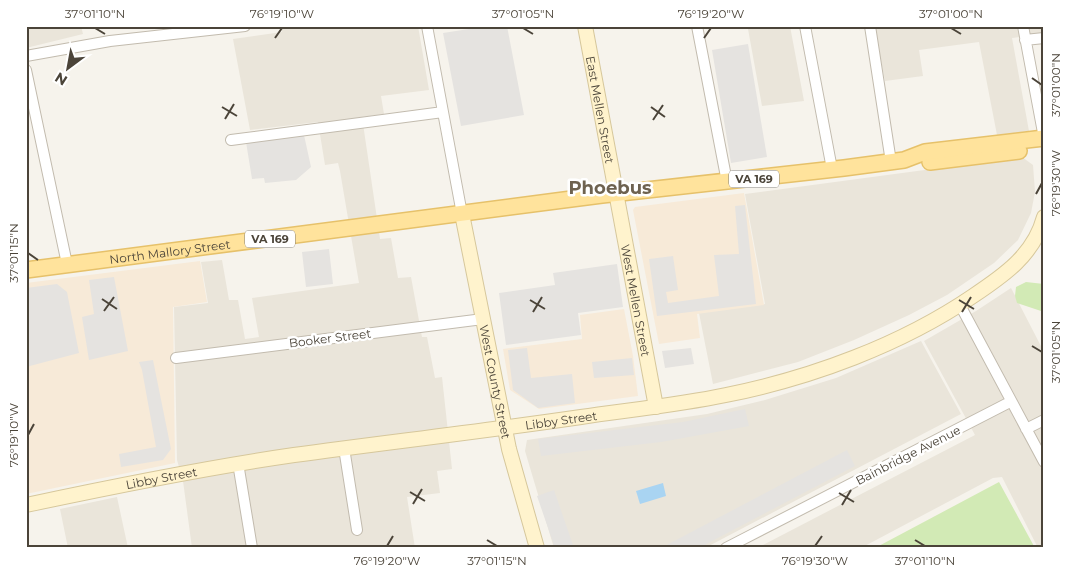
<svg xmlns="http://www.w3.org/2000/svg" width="1070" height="574" font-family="Montserrat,sans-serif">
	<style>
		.residential { fill: #eae5da }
		.commercial { fill: #f7ead8 }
		.green { fill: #d2eab5 }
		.parking { fill: #e5e3e0 }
		.water { fill: #a9d4f2 }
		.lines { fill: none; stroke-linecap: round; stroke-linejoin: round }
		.street-casing { stroke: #c2bbae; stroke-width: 12 }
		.secondary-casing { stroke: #d6c79b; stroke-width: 16 }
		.primary-casing { stroke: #e6c16a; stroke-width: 18 }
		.street { stroke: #fff; stroke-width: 10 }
		.secondary { stroke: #fff3cd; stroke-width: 14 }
		.primary { stroke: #ffe39c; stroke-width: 15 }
		.ticks { fill: none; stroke: #4b4439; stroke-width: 2 }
		.labels { text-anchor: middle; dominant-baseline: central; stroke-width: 5; stroke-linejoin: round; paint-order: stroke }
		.shield { fill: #fff; stroke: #817c74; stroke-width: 1 }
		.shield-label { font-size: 11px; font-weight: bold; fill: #4b4439 }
		.street-label { font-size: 12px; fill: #4b4439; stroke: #fff }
		.district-label { font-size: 18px; font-weight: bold; fill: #6e6250; stroke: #fff }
		.neatline { fill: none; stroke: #4b4439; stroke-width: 2 }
		.ticks-label { font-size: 12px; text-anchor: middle; fill: #4b4439 }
	</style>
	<rect width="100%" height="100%" fill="#f6f3ec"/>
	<path class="residential" d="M26,26h55l2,8 -57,14z
		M282,26h136l11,64 -48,6 3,18 -22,3 18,122 11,-1 7,40 13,-1 11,60h5l8,41 7,-1 10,92 -15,2 3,22 -33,4 8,51h-223l-9,-67 -6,-21 -3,-153 34,-4 -7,-41 21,-2 7,40h9l7,39 14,-2 -7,-39 107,-15 -19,-112 -2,-8 -13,2 -7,-43 -68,8 -17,-91 49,-7z
		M766,26h24l14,75 -42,5 -14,-77z
		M874,26h170v8l-32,4 17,93 -32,4 -18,-93 -60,8 4,26 -38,5z
		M1022,157l11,8 2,27 -4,21 -13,27 -24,23 -47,32 -38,20 -55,25 -56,22 -85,22 -14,-71 66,-9 -20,-110z
		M1011,288l33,64v196h-6l-36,-71 -9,1 -132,70h-104l218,-113 -51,-94 52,-30z
		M921,341l40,73 -256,134h-151l-29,-97 2,-11 180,-26 58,-14 71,-22z
		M117,497l11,51h-60l-8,-39z"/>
	<path class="commercial" d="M744,193l20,112 -67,9 3,24 -41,6 -26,-134 2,-3z
		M200,261l7,41 -34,5 2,156 -149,31v-211z
		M624,309l9,47 5,40 -99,13 -29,-19 -7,-41 79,-10 -2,-24z"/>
	<path class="green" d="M1026,282l18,2v28l-27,-9 -2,-7 1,-9z
		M999,482l36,66h-160z"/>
	<path class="parking" d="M488,26h19l17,89 -63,11 -18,-93z
		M748,44l19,113 -36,6 -19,-113z
		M304,135l7,32 -15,13 -31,3 -1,-5 -12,1 -6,-37z
		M745,205l11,99 -99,12 -8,-57 24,-3 5,34 -12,2 2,11 51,-7 -5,-41 25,-1 -4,-48z
		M329,249l4,35 -27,3 -4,-35z
		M617,264l6,43 -45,6 3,22 -75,10 -7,-52 56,-8 -2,-12z
		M114,277l14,74 -39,9 -7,-43 12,-3 -5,-34z
		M57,284l10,8 12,61 -53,14v-79z
		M527,348l4,30 41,-4 3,29 -37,5 -25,-18 -5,-40z
		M691,348l3,16 -29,4 -3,-17z
		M632,358l2,17 -40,3 -2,-16z
		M153,360l18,89 -8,11 -42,7 -2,-13 37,-7 -14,-77 -3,-8z
		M745,409l4,17 -88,16 -120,14 -3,-17 145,-17z
		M847,450l8,16 -143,75 -12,7h-39z
		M554,490l20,58h-19l-18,-52z"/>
	<path class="water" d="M663,483l3,13 -26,8 -4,-13z"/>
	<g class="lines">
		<g class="street-casing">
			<path id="street" d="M427,26l35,188
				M697,26l30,156
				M805,26l27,143
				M870,26l21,136
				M1023,26l21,112
				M1025,40l19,-2
				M26,56l84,-15 135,-15
				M26,70l41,194
				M231,140l212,-28
				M960,305l84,157
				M176,358l307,-39
				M1026,429l18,-9
				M344,448l13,82
				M238,463l14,85
				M726,548l284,-146"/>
		</g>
		<g class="secondary-casing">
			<g id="secondary">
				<path id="s1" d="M585,26l71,381"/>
				<path id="s2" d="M462,214l47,235 28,99"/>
				<path id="s3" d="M26,505c89,-19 178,-37 268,-50 96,-13 191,-24 287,-38 48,-7 97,-12 145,-22 85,-17 175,-50 247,-99 30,-20 61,-41 71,-79"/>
			</g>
		</g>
		<g class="primary-casing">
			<g id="primary">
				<path d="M930,162l89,-11"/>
				<path id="s4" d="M26,270l576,-75 242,-27 60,-8 21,-8 119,-14"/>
			</g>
		</g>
		<use href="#street" class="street"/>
		<use href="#secondary" class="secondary"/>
		<use href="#primary" class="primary"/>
	</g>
	<path class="ticks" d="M95,28l10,6M523,28l10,6M951,28l10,6M275,38l7,-10M704,38l7,-10M1032,78l10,7M222,107l15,9M651,107l14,10M225,119l9,-15M653,120l10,-15M1036,194l6,-11M28,253l10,7M102,299l15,10M530,300l15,9M959,300l15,9M104,311l10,-14M533,312l9,-15M962,312l9,-15M1032,346l10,6M28,435l6,-11M410,492l15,9M839,493l15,9M413,504l9,-15M842,505l9,-15M487,540l10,6M915,540l10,6M387,546l6,-10M815,546l7,-10"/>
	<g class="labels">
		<g class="shield">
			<rect x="729" y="170.5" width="50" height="17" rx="4"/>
			<rect x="245" y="230.5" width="50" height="17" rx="4"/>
		</g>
		<g class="shield-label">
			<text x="754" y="179">VA 169</text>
			<text x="270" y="239">VA 169</text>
		</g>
		<g class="street-label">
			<text stroke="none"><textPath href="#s1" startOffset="85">East Mellen Street</textPath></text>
			<text stroke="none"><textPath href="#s4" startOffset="145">North Mallory Street</textPath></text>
			<text stroke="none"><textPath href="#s1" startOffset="279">West Mellen Street</textPath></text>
			<text transform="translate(330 338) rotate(-7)">Booker Street</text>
			<text stroke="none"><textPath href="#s2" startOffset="171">West County Street</textPath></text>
			<text stroke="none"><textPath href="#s3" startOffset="542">Libby Street</textPath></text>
			<text transform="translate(908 455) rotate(-27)">Bainbridge Avenue</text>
			<text stroke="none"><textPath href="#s3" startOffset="138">Libby Street</textPath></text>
		</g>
		<g class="district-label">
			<text x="610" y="188">Phoebus</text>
		</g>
	</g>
	<rect width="1070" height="574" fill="none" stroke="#ffffff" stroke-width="55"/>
	<g transform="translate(68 68) rotate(212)" stroke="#ffffff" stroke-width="4" paint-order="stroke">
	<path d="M0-4L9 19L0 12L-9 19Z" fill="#4b4439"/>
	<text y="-8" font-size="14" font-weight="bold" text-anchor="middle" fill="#4b4439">N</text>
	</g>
	<rect x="28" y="28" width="1014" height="518" class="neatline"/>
	<g class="ticks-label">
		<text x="95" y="18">37°01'10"N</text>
		<text x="282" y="18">76°19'10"W</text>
		<text x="523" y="18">37°01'05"N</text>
		<text x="711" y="18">76°19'20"W</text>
		<text x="951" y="18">37°01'00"N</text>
		<text transform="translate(1056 85) rotate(-90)" y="4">37°01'00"N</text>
		<text transform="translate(1056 183) rotate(-90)" y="4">76°19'30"W</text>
		<text transform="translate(14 253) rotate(-90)" y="4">37°01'15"N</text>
		<text transform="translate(1056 352) rotate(-90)" y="4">37°01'05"N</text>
		<text transform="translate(14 435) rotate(-90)" y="4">76°19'10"W</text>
		<text x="387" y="565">76°19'20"W</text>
		<text x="497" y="565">37°01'15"N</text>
		<text x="815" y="565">76°19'30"W</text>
		<text x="925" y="565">37°01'10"N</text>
	</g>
</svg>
